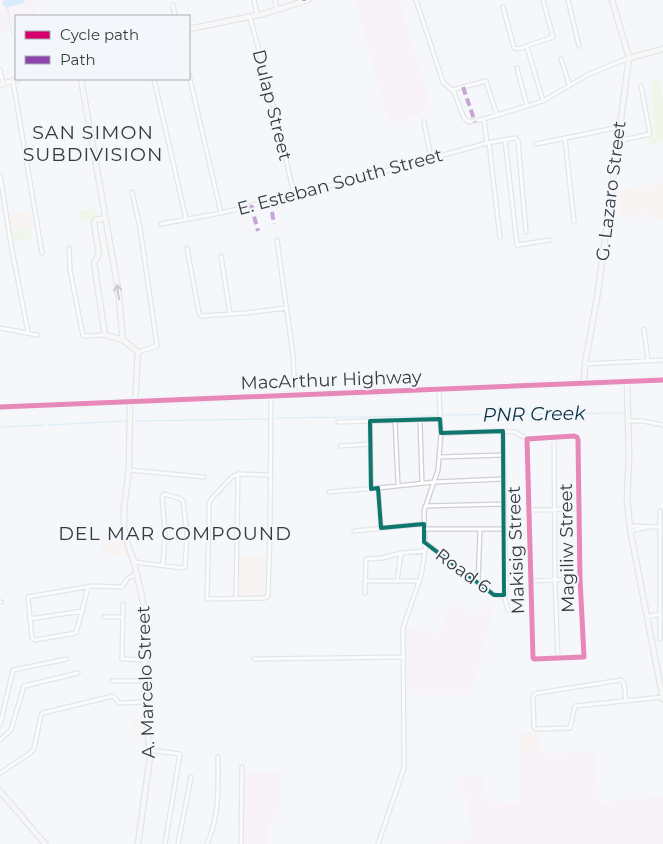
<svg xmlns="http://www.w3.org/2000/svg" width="663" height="844" font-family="Montserrat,sans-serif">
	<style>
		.industrial { fill: #f8eef8 }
		.education { fill: #f9efec }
		.green { fill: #e8f4d8 }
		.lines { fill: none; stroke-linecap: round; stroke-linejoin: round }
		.stream { stroke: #b0e1f8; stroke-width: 1 }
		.river { stroke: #b0e1f8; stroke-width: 8 }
		.street-casing { stroke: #cecfd2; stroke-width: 5.5 }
		.secondary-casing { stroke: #cecfd2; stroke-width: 7 }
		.highway-casing { stroke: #d3d4d6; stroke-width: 8 }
		.street { stroke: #fefefe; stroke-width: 3 }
		.secondary { stroke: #f6f5f3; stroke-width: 4.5 }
		.highway { stroke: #e6e3d9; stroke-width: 5.5 }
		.quiet { stroke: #8e44ad; stroke-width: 4; stroke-dasharray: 8 4; stroke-linecap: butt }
		.cycleway-casing { stroke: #f3f7fc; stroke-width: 8 }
		.cycleway { stroke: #d6006c; stroke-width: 5 }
		.oneway { stroke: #989898 }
		.marked { fill: none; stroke: #0f766e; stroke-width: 4; stroke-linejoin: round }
		.labels { text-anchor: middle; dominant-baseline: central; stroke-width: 4; stroke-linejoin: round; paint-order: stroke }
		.street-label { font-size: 18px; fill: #393a3c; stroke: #f3f7fc }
		.neighbourhood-label { font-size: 19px; letter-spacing: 1px; fill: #36393d; stroke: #f3f7fc }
		.water-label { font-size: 19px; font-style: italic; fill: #063041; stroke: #f3f7fc }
	</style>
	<rect width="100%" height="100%" fill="#f5f7fa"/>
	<path class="industrial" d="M0,0h33l4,16h-21v14l-16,4z
		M355,0h44l33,109 -43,16z
		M452,600l24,18 10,-14 7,5 -22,86 -64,-1 -1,-69 32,10z
		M594,752l6,51 63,-7v48h-220l29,-5 -6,-43h-8l-1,-20 27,1 -3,23 39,4v-50z
		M244,771h36l-1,51 -10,1 -1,21h-25z"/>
	<path class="education" d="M663,183v36h-8l-5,-5 -30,3 -2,-29 35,-3z
		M31,211l2,16 -22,4 -4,-17z
		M105,531l18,5 6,22 -29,-7z
		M240,555h27l-1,42h-27z
		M143,718l1,18 -9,2 -2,-18z
		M520,731h19l1,23h-20z"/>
	<path class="green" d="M660,78l3,21v43l-15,4 -1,-7 7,-3 -3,-56z
		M96,208l1,10 -17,3 -2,-10z
		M30,229l2,10 -18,3 -2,-10z"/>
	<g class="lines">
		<path class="stream" d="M6,0l6,34 4,8
			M443,415l182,-2
			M276,418l162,-2
			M135,421l134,-2
			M48,425l79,-4
			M0,427l44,-2"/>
		<path class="river" d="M7,3l13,-3"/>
		<g class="street-casing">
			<path id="street" d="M254,0l3,15
				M275,0l2,10
				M416,0l27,82 11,10 10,26 5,4 15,-3 59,-18 46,-27 40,-16
				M568,0l11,46
				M173,5l2,11
				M503,7l11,41 4,1 35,-12 -10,-37
				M250,17l17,63 27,114
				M527,47l16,54
				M561,59l8,25
				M517,68l10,38
				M0,70l3,14
				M189,75l32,138
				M154,79l32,140
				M13,81l29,172
				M452,90l34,-9 11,34
				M484,119l3,24
				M424,122l7,36
				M565,139l9,83
				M505,140l12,105 33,-5
				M618,141l32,-7 -9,-48
				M489,143l11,95
				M536,144l84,-17
				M0,175l11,70 17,87
				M132,192l8,36 17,118 -19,6
				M161,224l60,-11 135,-34 131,-36 28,-5 3,3 8,91
				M277,240l16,115 2,40
				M69,248l1,22 13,66 22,-1
				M187,248l12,65 2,3 44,-3 41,-5
				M221,256l9,58
				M0,328l37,7
				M644,329l4,32
				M585,364l78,-4
				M395,420l3,65
				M420,420l2,63
				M370,421l1,68
				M629,421h14l20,4
				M338,422l102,-3
				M503,431l3,160 -2,4 4,15
				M441,433l62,-2 12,1 12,7
				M574,436l3,1 1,3 2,139 4,78 -50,2 -1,-1 -6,-219z
				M554,437l1,143 3,79
				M340,446l31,-2
				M440,457l63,-2
				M129,470l75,7
				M270,475l-32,-1 -6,3 -20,21 -3,5v12l-2,84 58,-1 3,-2 2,-64 1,-136
				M378,489l3,39
				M329,492l49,-4 56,-6 70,-3
				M425,506l79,-2
				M529,510l50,-1
				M660,511v128
				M629,526l31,1
				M424,529h80
				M354,531l70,-7
				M630,531l18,-4
				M424,542l70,53 5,1 5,-1
				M134,562l48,6 3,-1 2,-32 -4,-34 -2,-2 -16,-5 -3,2 3,38 -2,31
				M365,581h55
				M397,581l4,-28
				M531,581l49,-2
				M478,584l2,-55
				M88,588l-12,45 -41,7 -3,-2 -4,-41 64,-11 30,1 6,-9 9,-4
				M365,593l1,-34 16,-1 19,-5 24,-2
				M236,598l2,-124
				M0,602h1
				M123,604l-1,55 23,1
				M104,617h19
				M647,617l12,-3
				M29,619l54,-8
				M254,659l150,-2
				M112,681h33
				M626,701l-2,-18 -3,-3 -83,13 -3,1 -2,3 1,30 2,2 34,-1 5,-22 88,-9
				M0,725l13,-55 54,-11
				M0,740l11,-10 13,-44 54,-13
				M149,750l31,4 -15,90
				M0,773l29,-19 5,-5 7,-34 2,-2 70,-17 6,7 26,-1
				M178,844l13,-67
				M207,844c13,-30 11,-55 11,-87
				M241,844l1,-77
				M378,844l26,-76 -1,-140 18,-52 4,-25 -1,-40 14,-41 3,-37 -2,-43"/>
		</g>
		<g class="secondary-casing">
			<path id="secondary" d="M189,29l74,-15 45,-14
				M629,58l34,-9
				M81,79l37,210 5,51 15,12 -3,50
				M0,85l18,-6
				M105,218l-10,2 -1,3 5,31 -5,9 11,72 18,5
				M627,382l2,73 -2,44 3,30 33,170
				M584,384l1,-20 13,-72 31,-234 -17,-58
				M130,402l-1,68 -5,38v19l4,18 6,17 11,49v91l5,55 -12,87
				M0,791l45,53"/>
		</g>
		<g class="highway-casing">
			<path id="highway" d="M0,407l663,-27"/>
		</g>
		<use href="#street" class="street"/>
		<use href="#secondary" class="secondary"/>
		<use href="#highway" class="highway"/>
		<path class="quiet" d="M304,0v1
			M463,87l12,35
			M270,200l4,24
			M251,205l7,26"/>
		<g class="cycleway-casing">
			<path id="cycleway" d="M0,407l663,-27
				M574,436l3,1 1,3 2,139 4,78 -50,2 -1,-1 -6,-219z"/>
		</g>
		<use href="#cycleway" class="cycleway"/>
	</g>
	<defs><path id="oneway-shaft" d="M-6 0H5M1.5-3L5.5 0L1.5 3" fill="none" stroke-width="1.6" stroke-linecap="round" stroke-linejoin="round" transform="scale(1.25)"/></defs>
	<use class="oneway" href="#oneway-shaft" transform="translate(118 292) rotate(-98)"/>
	<path d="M0 0H663V844H0ZM440,419l1,14 62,-2 1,164h-10l-70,-53v-18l-43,4 -3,-40 -7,1 -1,-68z" fill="#f5f7fa" fill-opacity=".55" fill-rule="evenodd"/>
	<path class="marked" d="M440,419l1,14 62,-2 1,164h-10l-70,-53v-18l-43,4 -3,-40 -7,1 -1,-68z"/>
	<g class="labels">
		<g class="street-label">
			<text transform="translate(272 105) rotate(76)">Dulap Street</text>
			<text transform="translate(340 182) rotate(-15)">E. Esteban South Street</text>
			<text transform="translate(611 191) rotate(-83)">G. Lazaro Street</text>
			<text transform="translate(331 380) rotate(-2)">MacArthur Highway</text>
			<text transform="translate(567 548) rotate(-91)">Magiliw Street</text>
			<text transform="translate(516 550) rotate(-92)">Makisig Street</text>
			<text transform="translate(463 571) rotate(36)">Road 6</text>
			<text transform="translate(146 682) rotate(-92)">A. Marcelo Street</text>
		</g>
		<g class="neighbourhood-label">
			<text x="93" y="132">SAN SIMON<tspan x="93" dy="22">SUBDIVISION</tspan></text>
			<text x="175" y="533">DEL MAR COMPOUND</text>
		</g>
		<g class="water-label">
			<text transform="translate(534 414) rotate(-1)">PNR Creek</text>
		</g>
	</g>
	<rect x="15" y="15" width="175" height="65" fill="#f3f7fc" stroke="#a9abaf"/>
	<rect x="25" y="31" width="25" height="8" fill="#d6006c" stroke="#a9abaf"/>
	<text x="60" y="40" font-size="15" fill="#393a3c">Cycle path</text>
	<rect x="25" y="56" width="25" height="8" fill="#8e44ad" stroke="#a9abaf"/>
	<text x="60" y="65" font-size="15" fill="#393a3c">Path</text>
</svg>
